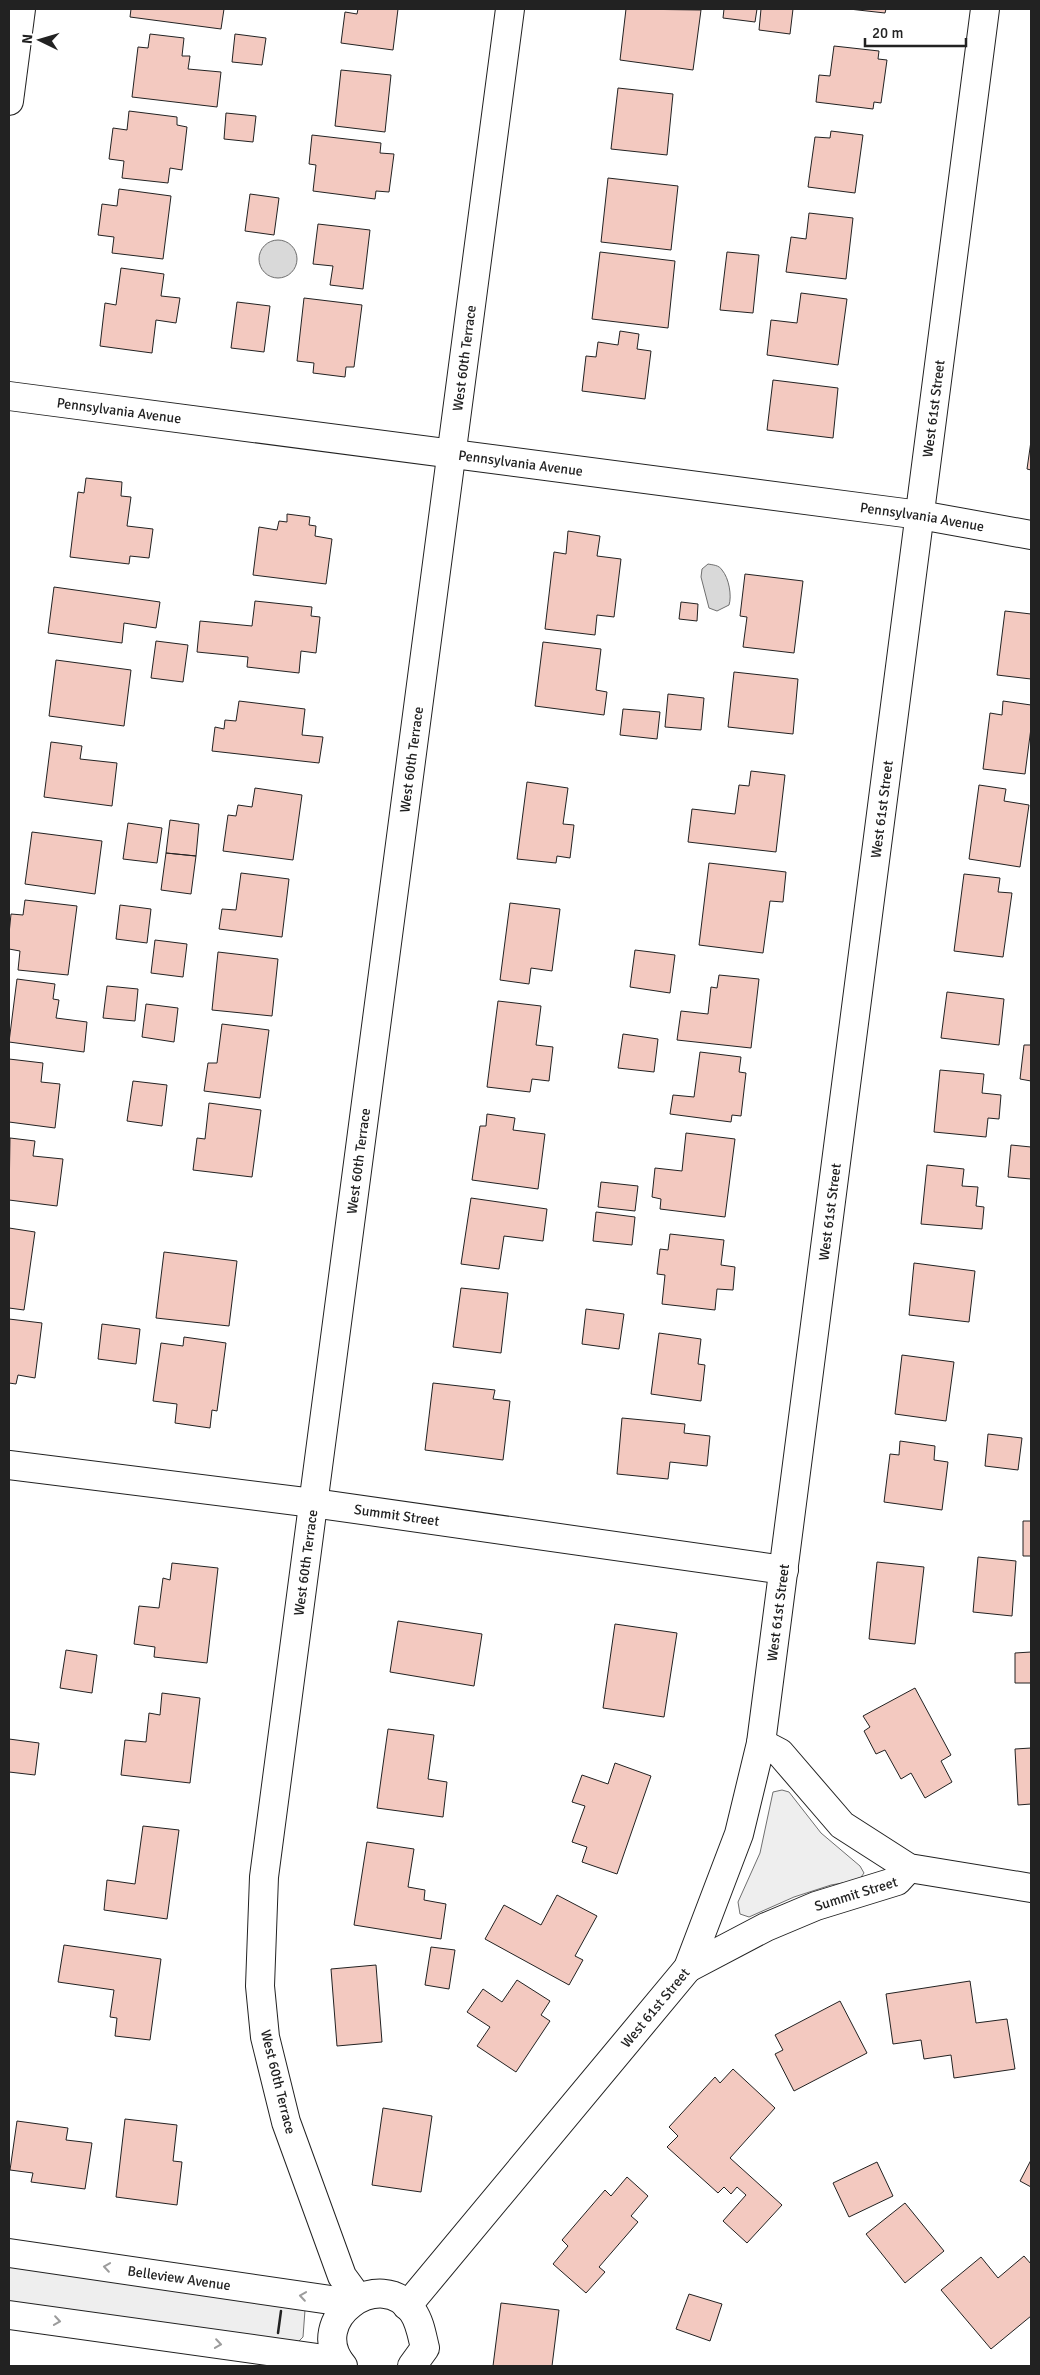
<svg xmlns="http://www.w3.org/2000/svg" width="1040" height="2375" font-family="Signika,sans-serif">
	<style>
		.green { fill: #eee; stroke: #6f6f6f }
		.water { fill: #d9d9d9; stroke: #6f6f6f }
		.building { fill: #f3c9c0; stroke: #222 }
		.lines { fill: none; stroke-linecap: round; stroke-linejoin: round }
		.minor-casing { stroke: #222; stroke-width: 30 }
		.minor { stroke: #fff; stroke-width: 28 }
		.wall { stroke: #222; stroke-width: 2.5 }
		.oneway { stroke: #9c9c9c }
		.labels { text-anchor: middle; dominant-baseline: central; stroke-width: 4; stroke-linejoin: round; paint-order: stroke }
		.street-label { font-size: 14px; fill: #222; stroke: #fff }
	</style>
	<rect width="100%" height="100%" fill="#fff"/>
	<path class="green" d="M782,1790l7,2 32,41 39,33 4,7 -5,7 -28,5 -37,12 -45,20 -9,-3 -2,-12 22,-49 13,-61z
		M9,2264l290,42 6,4 -2,27 -5,5 -289,-37z"/>
	<path class="water" d="M259 259a19 19 0 1 1 38 0a19 19 0 1 1-38 0Z
		M708,564c5,1 11,1 14,6 7,8 10,26 7,35l-12,6 -8,-3 -8,-31 1,-8z"/>
	<path class="building" d="M131,9h93l-3,20 -91,-12z
		M358,9h40l-5,41 -52,-7 4,-31 12,2z
		M626,9l75,1 -8,60 -73,-10z
		M724,9h33l-2,13 -32,-4z
		M761,9h32l-3,25 -31,-4z
		M849,9h37l-1,4z
		M150,34l34,4 -2,18h8l-2,13 33,3 -4,35 -85,-10 6,-50 10,1z
		M235,34l31,4 -4,27 -30,-3z
		M834,46l45,5 -1,8 9,1 -6,43 -7,-1 -1,7 -57,-7 3,-27 11,1z
		M341,70l50,5 -6,57 -50,-6z
		M618,88l55,6 -6,61 -56,-6z
		M129,111l48,6v8l10,2 -5,43 -12,-2 -2,15 -46,-5 2,-17 -15,-2 4,-31 14,2z
		M226,113l30,3 -3,26 -29,-3z
		M831,131l32,4 -8,58 -47,-6 7,-50 15,1z
		M312,135l69,8 -1,10 14,1 -5,38 -13,-1 -1,8 -62,-8 3,-26 -7,-1z
		M608,178l70,8 -7,64 -70,-8z
		M119,189l52,7 -8,63 -51,-6 2,-16 -16,-2 4,-31 15,2z
		M250,194l29,4 -5,37 -29,-4z
		M809,213l44,5 -7,61 -60,-7 5,-35 15,2z
		M318,224l52,6 -7,59 -33,-4 3,-19 -20,-2z
		M600,252l75,9 -7,67 -76,-9z
		M727,252l32,3 -6,58 -33,-3z
		M121,268l43,6 -3,22 19,2 -4,25 -20,-3 -4,33 -52,-7 5,-43 11,2z
		M801,293l46,6 -9,66 -71,-10 4,-35 26,3z
		M304,298l58,7 -8,62h-8l-1,10 -32,-4 1,-10 -17,-2z
		M237,302l33,4 -6,46 -33,-4z
		M620,331l19,3 -2,15 14,2 -6,48 -63,-8 4,-35 10,1 2,-15 20,3z
		M773,380l65,8 -5,50 -66,-8z
		M1031,441v29l-4,-1z
		M86,478l36,4 -1,14 10,1 -4,29 26,3 -4,29 -19,-2 -1,8 -59,-7 8,-65 6,1z
		M287,514l23,3 -1,8 7,1 -1,10 17,3 -6,45 -73,-9 6,-48 18,3 2,-9 8,1z
		M568,531l32,5 -3,20 24,3 -7,58 -17,-2 -2,20 -50,-6 9,-77 12,2z
		M745,574l58,7 -9,72 -51,-6 4,-30 -7,-1z
		M54,587l106,15 -4,26 -32,-5 -2,20 -74,-10z
		M255,601l57,6 -1,9 9,1 -4,36 -15,-2 -2,22 -52,-6 1,-10 -51,-5 3,-31 52,5z
		M681,602l17,2 -1,17 -18,-2z
		M1005,611l26,3v65l-34,-4z
		M156,641l32,4 -5,37 -32,-4z
		M543,642l58,7 -5,41 11,2 -3,23 -69,-9z
		M56,660l75,10 -7,56 -75,-10z
		M734,672l64,7 -5,55 -65,-7z
		M668,694l36,4 -3,32 -36,-3z
		M239,701l66,8 -3,26 21,2 -4,26 -107,-12 3,-24 9,2 1,-9 11,1z
		M1003,701l28,4v23l-6,46 -42,-5 7,-56 12,2z
		M623,709l37,3 -3,27 -37,-4z
		M51,742l31,4 -2,13 37,4 -5,43 -68,-9z
		M751,771l34,4 -9,77 -88,-10 4,-33 43,5 4,-29 10,1z
		M527,782l41,6 -5,36 11,1 -4,33 -13,-2 -1,7 -39,-4z
		M979,785l27,4 -2,12 25,4 -9,62 -51,-8z
		M255,788l47,7 -9,65 -70,-9 5,-36 8,1 2,-11 14,2z
		M170,820l29,4 -3,32 -30,-3z
		M128,823l34,5 -5,35 -34,-4z
		M32,832l70,9 -7,53 -70,-10z
		M166,853l30,3 -5,38 -30,-4z
		M709,863l77,9 -3,30 -13,-1 -7,52 -64,-8z
		M241,873l48,6 -7,58 -63,-8 3,-20 14,1z
		M964,874l36,4 -2,14 14,1 -9,64 -49,-6z
		M25,900l52,6 -9,69 -50,-5 2,-19 -11,-2v-15l2,-20 12,1z
		M510,903l50,6 -8,62 -21,-3 -2,16 -29,-4z
		M120,905l31,4 -4,34 -31,-4z
		M155,940l32,4 -4,33 -32,-4z
		M635,950l40,5 -5,38 -40,-6z
		M218,952l60,7 -6,57 -60,-6z
		M719,975l40,4 -8,69 -74,-8 4,-29 27,3 3,-27 6,1z
		M17,979l38,5 -2,15 6,1 -3,18 31,4 -3,30 -75,-10z
		M107,986l31,3 -3,32 -32,-3z
		M947,992l57,7 -5,46 -58,-7z
		M498,1001l43,5 -5,39 17,2 -4,34 -17,-2 -2,13 -43,-5z
		M146,1004l32,4 -4,34 -32,-5z
		M222,1024l47,6 -9,68 -56,-7 4,-28h9z
		M623,1034l35,5 -4,33 -36,-4z
		M1024,1045h7v36l-11,-2z
		M700,1052l41,5 -2,15 7,1 -5,43 -9,-1 -1,7 -61,-8 3,-19 21,2z
		M9,1059l34,4 -2,19 19,2 -5,44 -46,-6z
		M940,1070l44,4 -2,19 19,2 -2,24 -11,-1 -2,19 -52,-5z
		M133,1081l34,4 -5,41 -35,-5z
		M209,1103l52,7 -9,67 -59,-7 4,-32 8,1z
		M487,1114l28,4 -2,12 32,4 -7,55 -66,-9 8,-54h6z
		M686,1133l49,6 -10,78 -65,-8 1,-10 -9,-2 3,-29 27,3z
		M10,1138l25,3 -2,15 30,3 -6,47 -48,-6z
		M1011,1145l20,2v32l-23,-2z
		M927,1165l37,4 -2,17 16,1 -2,19 8,1 -2,22 -61,-5z
		M601,1182l37,4 -3,25 -37,-4z
		M471,1198l76,11 -4,32 -39,-5 -5,33 -38,-5z
		M596,1212l39,5 -3,28 -39,-4z
		M9,1228l26,4 -11,78 -15,-2z
		M670,1234l54,6 -3,25 14,2 -2,23 -16,-1 -2,21 -53,-6 3,-29 -8,-1 3,-25 8,1z
		M164,1252l73,9 -8,65 -73,-8z
		M914,1263l61,8 -6,51 -60,-7z
		M461,1288l47,5 -7,60 -48,-6z
		M586,1309l38,5 -5,35 -37,-5z
		M9,1319l33,4 -7,55 -17,-3 -2,9 -7,-1z
		M102,1324l38,5 -4,35 -38,-5z
		M659,1333l42,6 -3,25 7,1 -4,36 -50,-7z
		M184,1337l42,6 -9,68 -5,-1 -2,18 -35,-5 2,-19 -24,-3 8,-58 22,3z
		M902,1355l52,7 -8,59 -51,-7z
		M433,1383l62,7 -2,9 17,2 -7,59 -78,-10z
		M622,1418l63,6 -1,9 26,3 -3,30 -37,-4 -2,17 -51,-5z
		M988,1434l34,4 -4,32 -33,-4z
		M900,1441l35,5 -1,14 14,2 -6,48 -58,-8 6,-48 9,1z
		M1023,1521h8v35h-8z
		M978,1557l38,4 -4,55 -39,-4z
		M877,1562l47,5 -9,77 -46,-5z
		M172,1563l46,5 -11,95 -53,-6 1,-10 -21,-3 5,-38 20,2 4,-30 7,2z
		M398,1621l84,13 -8,52 -84,-14z
		M615,1624l62,9 -13,84 -61,-9z
		M66,1650l31,5 -5,38 -32,-5z
		M1031,1652v31h-16v-30z
		M915,1688l36,67 -10,6 11,21 -27,16 -14,-25 -10,6 -16,-29 -9,4 -12,-23 6,-4 -7,-11z
		M162,1693l38,5 -10,85 -69,-8 4,-35 21,2 3,-29 11,2z
		M388,1729l46,6 -6,44 19,3 -4,35 -66,-9z
		M9,1739l30,4 -4,32 -26,-3z
		M1031,1748v56l-13,1 -3,-56z
		M615,1763l36,13 -34,98 -35,-12 5,-15 -15,-5 13,-36 -13,-4 10,-27 26,9z
		M143,1826l36,4 -12,89 -63,-9 3,-30 28,4z
		M367,1842l47,7 -6,38 17,3 -1,10 22,4 -5,35 -87,-14z
		M557,1895l40,21 -22,40 8,4 -14,25 -84,-46 19,-34 37,20z
		M64,1945l97,14 -11,81 -35,-4 2,-18 -7,-1 4,-27 -56,-8z
		M431,1947l24,3 -6,39 -24,-4z
		M376,1965l6,77 -45,4 -6,-77z
		M517,1980l33,21 -9,14 9,6 -34,51 -39,-26 13,-19 -23,-15 16,-23 19,13z
		M970,1981l6,42 31,-4 8,50 -61,9 -3,-23 -27,4 -3,-19 -28,4 -7,-50z
		M840,2001l27,52 -73,38 -19,-37 8,-4 -8,-15z
		M733,2069l42,39 -45,50 52,47 -35,38 -24,-22 23,-26 -9,-8 -6,7 -7,-7 -6,6 -51,-46 11,-11 -9,-9 46,-50 5,6z
		M383,2108l49,8 -11,76 -49,-7z
		M125,2119l52,6 -4,36 9,1 -5,43 -61,-8z
		M17,2121l51,7 -2,12 26,3 -7,46 -54,-7 2,-9 -23,-3z
		M1031,2160v27l-11,-6z
		M877,2162l16,34 -44,21 -16,-34z
		M627,2177l21,19 -17,20 7,6 -39,45 6,5 -19,21 -33,-29 15,-18 -6,-6 43,-50 6,6z
		M905,2203l39,48 -39,32 -39,-49z
		M1024,2256l7,8v52l-40,33 -50,-59 40,-33 17,21z
		M689,2294l33,10 -12,37 -34,-12z
		M501,2303l58,7 -7,56h-59z"/>
	<g class="lines">
		<g class="minor-casing">
			<g id="minor">
				<path d="M9,101l12,-92"/>
				<path id="s1" d="M9,396l911,119 111,20"/>
				<path id="s2" d="M9,1465l304,38 471,67"/>
				<path d="M761,1743l19,10 62,72 67,43 122,20"/>
				<path id="s3" d="M688,1968l78,-41 50,-21 81,-25 12,-13"/>
				<path id="s4" d="M9,2253l342,50"/>
				<path id="s5" d="M358,2298l-16,-22 -56,-154 -21,-85 -5,-51 4,-109 246,-1868"/>
				<path id="s6" d="M407,2306l281,-338 51,-134 22,-91 224,-1734"/>
				<path d="M9,2315l330,46"/>
				<path d="M343,2366c-39,-46 38,-102 70,-54 7,10 9,24 12,36l-13,18"/>
			</g>
		</g>
		<use href="#minor" class="minor"/>
		<path class="wall" d="M278,2333l3,-22"/>
	</g>
	<defs><path id="oneway-chevron" d="M-2-3.5L2.5 0L-2 3.5" fill="none" stroke-width="1.6" stroke-linecap="round" stroke-linejoin="round" transform="scale(1.25)"/></defs>
	<g class="oneway">
		<use href="#oneway-chevron" transform="translate(107 2267) rotate(-172)"/>
		<use href="#oneway-chevron" transform="translate(303 2296) rotate(-172)"/>
		<use href="#oneway-chevron" transform="translate(57 2321) rotate(8)"/>
		<use href="#oneway-chevron" transform="translate(218 2344) rotate(8)"/>
	</g>
	<g class="labels">
		<g class="street-label">
			<text stroke="none"><textPath href="#s5" startOffset="1971">West 60th Terrace</textPath></text>
			<text stroke="none"><textPath href="#s6" startOffset="2022">West 61st Street</textPath></text>
			<text stroke="none"><textPath href="#s1" startOffset="111">Pennsylvania Avenue</textPath></text>
			<text stroke="none"><textPath href="#s1" startOffset="516">Pennsylvania Avenue</textPath></text>
			<text stroke="none"><textPath href="#s1" startOffset="921">Pennsylvania Avenue</textPath></text>
			<text stroke="none"><textPath href="#s5" startOffset="1566">West 60th Terrace</textPath></text>
			<text stroke="none"><textPath href="#s6" startOffset="1618">West 61st Street</textPath></text>
			<text stroke="none"><textPath href="#s5" startOffset="1161">West 60th Terrace</textPath></text>
			<text stroke="none"><textPath href="#s6" startOffset="1212">West 61st Street</textPath></text>
			<text stroke="none"><textPath href="#s2" startOffset="391">Summit Street</textPath></text>
			<text stroke="none"><textPath href="#s5" startOffset="756">West 60th Terrace</textPath></text>
			<text stroke="none"><textPath href="#s6" startOffset="808">West 61st Street</textPath></text>
			<text stroke="none"><textPath href="#s3" startOffset="184">Summit Street</textPath></text>
			<text stroke="none"><textPath href="#s6" startOffset="388">West 61st Street</textPath></text>
			<text transform="translate(278 2082) rotate(76)">West 60th Terrace</text>
			<text stroke="none"><textPath href="#s4" startOffset="172">Belleview Avenue</textPath></text>
		</g>
	</g>
	<rect width="1040" height="2375" fill="none" stroke="#222222" stroke-width="20"/>
	<g transform="translate(40 40) rotate(275)" stroke="#ffffff" stroke-width="4" paint-order="stroke">
	<path d="M0-4L9 19L0 12L-9 19Z" fill="#222222"/>
	<text y="-8" font-size="14" font-weight="bold" text-anchor="middle" fill="#222222">N</text>
	</g>
	<path d="M865 38v8h101v-8" fill="none" stroke="#222222" stroke-width="2.5"/>
	<text x="872" y="38" font-size="15" fill="#222222" stroke="#ffffff" stroke-width="4" paint-order="stroke">20 m</text>
</svg>
